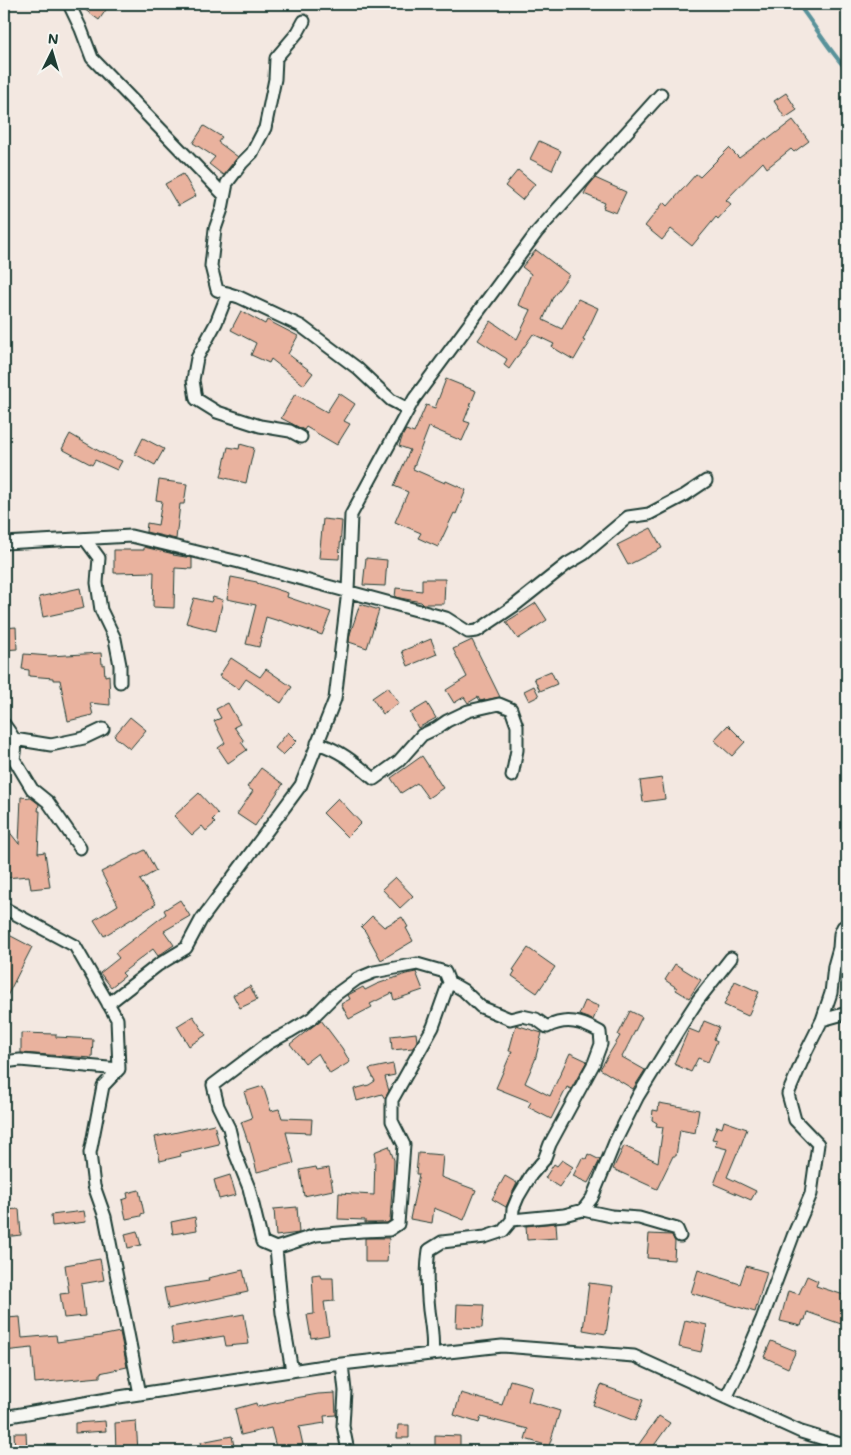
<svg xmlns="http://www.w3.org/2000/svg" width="851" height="1455" font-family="Mali,sans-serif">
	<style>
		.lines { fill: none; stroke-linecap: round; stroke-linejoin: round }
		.stream { stroke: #59929a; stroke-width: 4 }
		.building { fill: #e9b29e; stroke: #1f3d34 }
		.street-casing { stroke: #1f3d34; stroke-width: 15 }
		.street { stroke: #f6f6f2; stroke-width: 11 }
	</style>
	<rect width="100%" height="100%" fill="#f3e8e1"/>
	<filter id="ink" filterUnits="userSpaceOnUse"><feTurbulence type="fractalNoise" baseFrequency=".02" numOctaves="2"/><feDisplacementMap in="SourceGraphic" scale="10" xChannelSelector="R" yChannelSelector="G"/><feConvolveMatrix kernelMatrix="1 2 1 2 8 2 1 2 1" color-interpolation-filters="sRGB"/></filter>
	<g filter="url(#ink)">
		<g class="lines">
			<path class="stream" d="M798,4c17,22 31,46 49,66"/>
		</g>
		<path class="building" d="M77,4h33l-11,16z
			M786,93l11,17 -12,8 -11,-17z
			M793,120l16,21 -15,11 -3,-3 -24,19 -4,-6 -37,38 5,4 -13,15 -2,-2 -24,29 -21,-17 -9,11 -17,-14 19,-24 4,4 28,-32 4,3 29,-29 10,10 27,-20 1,2z
			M204,126l18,11 -4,5 20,15 -15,18 -14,-11 6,-7 -22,-14z
			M539,141l22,10 -9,19 -22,-11z
			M518,170l17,14 -13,16 -17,-14z
			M183,174l13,22 -18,10 -13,-22z
			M595,178l31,14 -10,21 -13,-5 2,-5 -21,-9 3,-6z
			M536,250l33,25 -16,22 -10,23 19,9 16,-30 20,9 -15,32 2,1 -11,19 -22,-13 2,-3 -21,-10 -24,35 -5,-4 3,-6 -29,-19 13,-19 26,18 14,-29 -13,-5 13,-31 -9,-7z
			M241,311l24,13 2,-4 31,16 -10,18 25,19 -9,12 -33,-26 -2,4 -18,-8 5,-12 -25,-13z
			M446,379l30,12 -12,30 6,2 -8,18 -33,-14 -16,42 32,14 1,-2 20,9 -10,24 -2,-1 -16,34 -20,-9 3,-5 -26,-11 13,-30 -14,-6 16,-36 -11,-4 4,-11 3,-5 8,3 12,-28 9,3z
			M339,393l16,11 -11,17 6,3 -13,21 -31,-18 -2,3 -23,-12 14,-24 32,18z
			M70,434l29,17 23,10 -5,9 -22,-10 -3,5 -30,-16z
			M143,438l21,11 -9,16 -20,-11z
			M240,444l14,4 -8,35 -25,-6 7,-30 11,2z
			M159,480l28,4 -3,20h-4l-4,35 -30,-7 1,-9 11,2 4,-24 -6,-1z
			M323,519l19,2 -3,38 -20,-1z
			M651,528l11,20 -34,17 -11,-20z
			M144,547l30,7 -1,1 19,3v11l-17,-1 -1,40 -21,-1 1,-35 -40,1v-23h30z
			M366,558l21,2 -2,26 -22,-1z
			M231,577l26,5v1l31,10 -1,4 44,15 -9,23 -43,-15v1l-13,-4 -7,30 -13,-3 10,-39 -29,-6z
			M422,579h23l-1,25h-21l-2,-2 -26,-5 1,-9 26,3z
			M80,588l4,20 -41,9 -4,-20z
			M213,597l10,3 -7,31 -30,-8 8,-25 17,4z
			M536,603l11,17 -29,19 -12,-17z
			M360,604l19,6 -12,38 -18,-6 1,-8z
			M16,627l1,22 -13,1v-22z
			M431,639l6,15 -29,12 -6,-15z
			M472,640l28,57 -20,4 -2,-4 -10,6 -4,-6 -10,6 -8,-13 21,-13 -14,-28z
			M101,653l1,11h2l1,12 4,-1 1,30 -20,-2 3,12 -25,6 -8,-41h-7v-2l-24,-2v-6l-7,-1 2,-15 26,2z
			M231,658l29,19 6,-8 26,18 -11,16 -35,-24 -7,10 -20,-13z
			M551,671l6,13 -17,7 -6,-13z
			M534,686l5,10 -10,5 -5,-10z
			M388,687l11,16 -16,11 -11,-16z
			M228,703l12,21 -6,3 10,14 -3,1 6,8 -19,13 -10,-15 7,-5 -11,-22 7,-3 -5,-9z
			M427,703l9,15 -18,10 -8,-15z
			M130,717l16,13 -16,19 -16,-13z
			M728,725l17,17 -13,14 -18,-16z
			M288,732l9,9 -14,14 -8,-7z
			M422,756l21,32 -15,10 -11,-15 -16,10 -10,-15z
			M261,768l22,16 -28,42 -18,-12 16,-23 -6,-4z
			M662,778l3,21 -22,3 -3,-21z
			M199,793l19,21 -6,6 3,3 -9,8 -4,-5 -10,9 -18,-19z
			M21,797l10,1 8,6 -1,7h2l-2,42 7,-1 5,35 -19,2 -2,-13 -24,2 -1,-53 15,19z
			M338,798l23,25 -14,14 -24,-24z
			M145,850l11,21 -16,9 16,24 -52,32 -10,-16 24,-15 -17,-33z
			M395,877l18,19 -13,12 -18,-19z
			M180,900l10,16 -26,15 10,14 -16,11 -5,-7 -31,24 3,3 -14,11 -11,-14 19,-15 -4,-5 51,-39 -2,-4z
			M372,916l12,11 18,-10 6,10 -2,1 7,13 -32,19 -16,-29 -4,-4z
			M9,935l23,12 -28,55v-57z
			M528,948l27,19 -18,26 -25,-17 3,-5 -2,-1z
			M675,964l26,16 -12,18 -13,-8 1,-2 -12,-8z
			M416,972l7,18 -29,10 -2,-7 -22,11 2,3 -23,12 -8,-15 9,-5 -2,-4 15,-8 2,3 12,-6 29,-10z
			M735,981l24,11 -11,24 -24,-11z
			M250,986l7,14 -17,8 -7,-13z
			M585,1001l14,5 -6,14 -14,-5z
			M630,1011l12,6 -20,40 23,13 -12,19 -33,-20 20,-33 -2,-1z
			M193,1016l13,19 -17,11 -12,-20z
			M321,1020l21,28 8,14 -20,12 -12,-21 -13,10 -15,-19z
			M704,1021l15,6 -5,12 3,2 -9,21 -10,-4 -7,14 -17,-8 15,-35 10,4z
			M516,1025l26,8 -7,27 -10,23 25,13 20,-43 17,8 -16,28 -4,-2 -16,32 -23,-12 3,-5 -35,-14 16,-37h-3z
			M21,1033l35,1v3l37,2 -1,19 -71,-5z
			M416,1033l1,8 -4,7 -21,2 -1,-14z
			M393,1064l2,11 -10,2 4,14 -4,8 -3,-5 -25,7 -3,-12 15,-4 6,-4 -6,-12z
			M263,1086l8,25 8,-2 3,9 30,1 -1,14 -25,-1 8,31 -37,9 -8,-30h-1l-7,-20 11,-4 -8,-26z
			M659,1103l40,7 -4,23 -15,-3 -4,26h-3l-16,33 -44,-20 11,-23 34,16 5,-35 -7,-1 1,-3 -5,-3 1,-10 5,1z
			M724,1121l23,8 -9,24h-1l-10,24 29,14 -5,9 -37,-16 13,-35 -12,-3 2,-6 -5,-1 5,-13 5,2z
			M214,1124l5,20 -39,9 1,3 -21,5 -5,-24z
			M389,1146l5,14 -1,29h-1l-2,32 -3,2h-22v-3l-27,-1 1,-26 35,2 1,-38 -1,-5z
			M418,1153l25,2 -2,22 35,13 -12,30 -30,-12 -2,15 -22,-4 9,-45h-3z
			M588,1154l12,6 -12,23 -15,-7 9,-18 4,1z
			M562,1160l11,7 -14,20 -14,-9 9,-14 3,2z
			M316,1167l1,3 12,-2 4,22 -29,6 -4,-26z
			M230,1175l6,20 -17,4 -5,-19z
			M505,1176l12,7 -11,24 -14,-8z
			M139,1190l5,23 -3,1v2l-15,3 -4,-19 6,-2 -1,-5z
			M297,1207l2,26 -23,3 -2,-27z
			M19,1209l2,26 -17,2v-27z
			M84,1211l2,11 -34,4 -1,-11z
			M195,1217l2,13 -24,4 -2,-12z
			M556,1223l1,15 -30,2 -1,-14z
			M137,1231l4,14 -13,3 -3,-14z
			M649,1234l23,1 3,7 -1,18 -27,-2z
			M365,1238h24l-2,24h-22z
			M100,1259l4,21 -23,4 4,32 -21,2 -4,-24 9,-1 -4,-28z
			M746,1266l21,6 -12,40 -64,-19 7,-23 42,14z
			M243,1270l5,22 -80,17 -4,-21 45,-7 -1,-3z
			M320,1274l1,4h12l1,23 -10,1 5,33 -18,3 -4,-23 7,-1 -2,-39z
			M807,1276l11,5 -2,5 31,10v10l-6,18 -34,-12 -2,8h-2l-2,6 -21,-5 8,-30 11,3z
			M589,1283l24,3 -7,48 -23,-4z
			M457,1304l27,1 -2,23 -26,-1z
			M244,1314l5,30 -23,2 -2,-10 -51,8 -2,-17z
			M20,1317l2,21 34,-3 1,7 43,-6 20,-4 7,35 -27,6v4l-65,6 -3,-35 -28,3v-23h3l-1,-10z
			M685,1320l22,5 -6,27 -22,-5z
			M771,1341l25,10 -8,17 -24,-11z
			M510,1380l22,6 -4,15 32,10 -11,35 -24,-7 3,-10 -47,-12 -2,6 -25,-8 7,-22 41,12z
			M601,1385l42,15 -8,21 -42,-16z
			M335,1393l1,22 -12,1 1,7 -26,4 4,18 -26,6 -6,-23 -30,7 -6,-26 21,-6 1,4 27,-6v-1l34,-6z
			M659,1416l11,7 -20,28h-16z
			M105,1421l1,10 -31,2v-10z
			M136,1421l2,30h-22l-1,-28z
			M398,1425h11v13h-12z
			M14,1433h12l1,18h-12z
			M435,1435l25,1v15h-25z
			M232,1436l3,15h-32l-2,-9z"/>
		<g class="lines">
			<g class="street-casing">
				<path id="street" d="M69,4l12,25 11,29 132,137
					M304,21l-6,11 -22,26 -1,21 -10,49 -13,25 -10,10 -15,20 -5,26 -7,20 -4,37 6,24 22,7 62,29 56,42 34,32 17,9
					M228,293l-12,30 -19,35 -4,22 3,19 21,13 43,14 30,5 11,6
					M85,539l14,19 -2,25 4,27 14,29 5,26v17
					M4,543l127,-7 108,26 207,56 22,14 9,-1 37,-25 53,-42 17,-10 44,-37 21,-3 36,-19 21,-14
					M4,724c11,16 14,16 10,35l18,30 16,13 32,46
					M14,739l37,6 33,-7 19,-9
					M317,743c25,8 38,20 57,36l25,-18 23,-26 15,-7 10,-7 21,-10 31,-7 12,5 6,17v24l-5,26
					M4,908l71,38 42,73 2,50 -16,17 -13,67 4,33 11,31 35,177
					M834,966l5,-18 1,-14 3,-7 4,-2
					M108,1004l50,-39 28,-17 15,-28 100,-135 34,-86 13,-108 3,-76 63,-116 123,-167 124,-138
					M822,1020l9,-27 3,-27 7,-7 6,-1
					M4,1062l16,-2 99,9
					M583,1210l9,-12 23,-56 23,-46 43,-70 17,-26 33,-42
					M512,1220l52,-5 19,-5 28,6 28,2 38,11 3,7
					M276,1248l6,65 10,58
					M432,1354c2,-15 -1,-29 -3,-44 -2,-20 -3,-40 0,-60l13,-8 43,-5 18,-6 9,-11 1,-11 5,-12 13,-22 13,-15 6,-16 44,-81 7,-19 -1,-12c-18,-10 -33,-15 -53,-5l-11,-8 -14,-3 -12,3 -29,-12 -18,-17 -14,-8 -16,45 -41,73v21l12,24 -6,79 -9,6 -27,1 -46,4 -40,13 -14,-6 -13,-54 -14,-35 -6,-25 -11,-22 -5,-21 54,-41 22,-12 23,-14 23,-23 22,-16 17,-7 43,-8 28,8 4,10
					M342,1364l3,27 -2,35 5,25
					M726,1398l17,-35 19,-44 31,-83 18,-42 7,-50 -23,-24 -7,-26 18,-42 16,-32 25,-7
					M4,1417l115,-20 205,-31 178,-20 132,10 167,76 46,14"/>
			</g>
			<use href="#street" class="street"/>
		</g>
	</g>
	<rect width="851" height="1455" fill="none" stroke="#f6f6f2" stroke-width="20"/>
	<rect x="10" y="10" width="831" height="1435" fill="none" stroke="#1f3d34" stroke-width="2" filter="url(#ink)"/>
	<g transform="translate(52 52) rotate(5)" stroke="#f6f6f2" stroke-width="4" paint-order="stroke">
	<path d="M0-4L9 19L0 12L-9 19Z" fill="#1f3d34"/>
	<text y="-8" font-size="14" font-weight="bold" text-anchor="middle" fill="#1f3d34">N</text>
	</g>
</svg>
